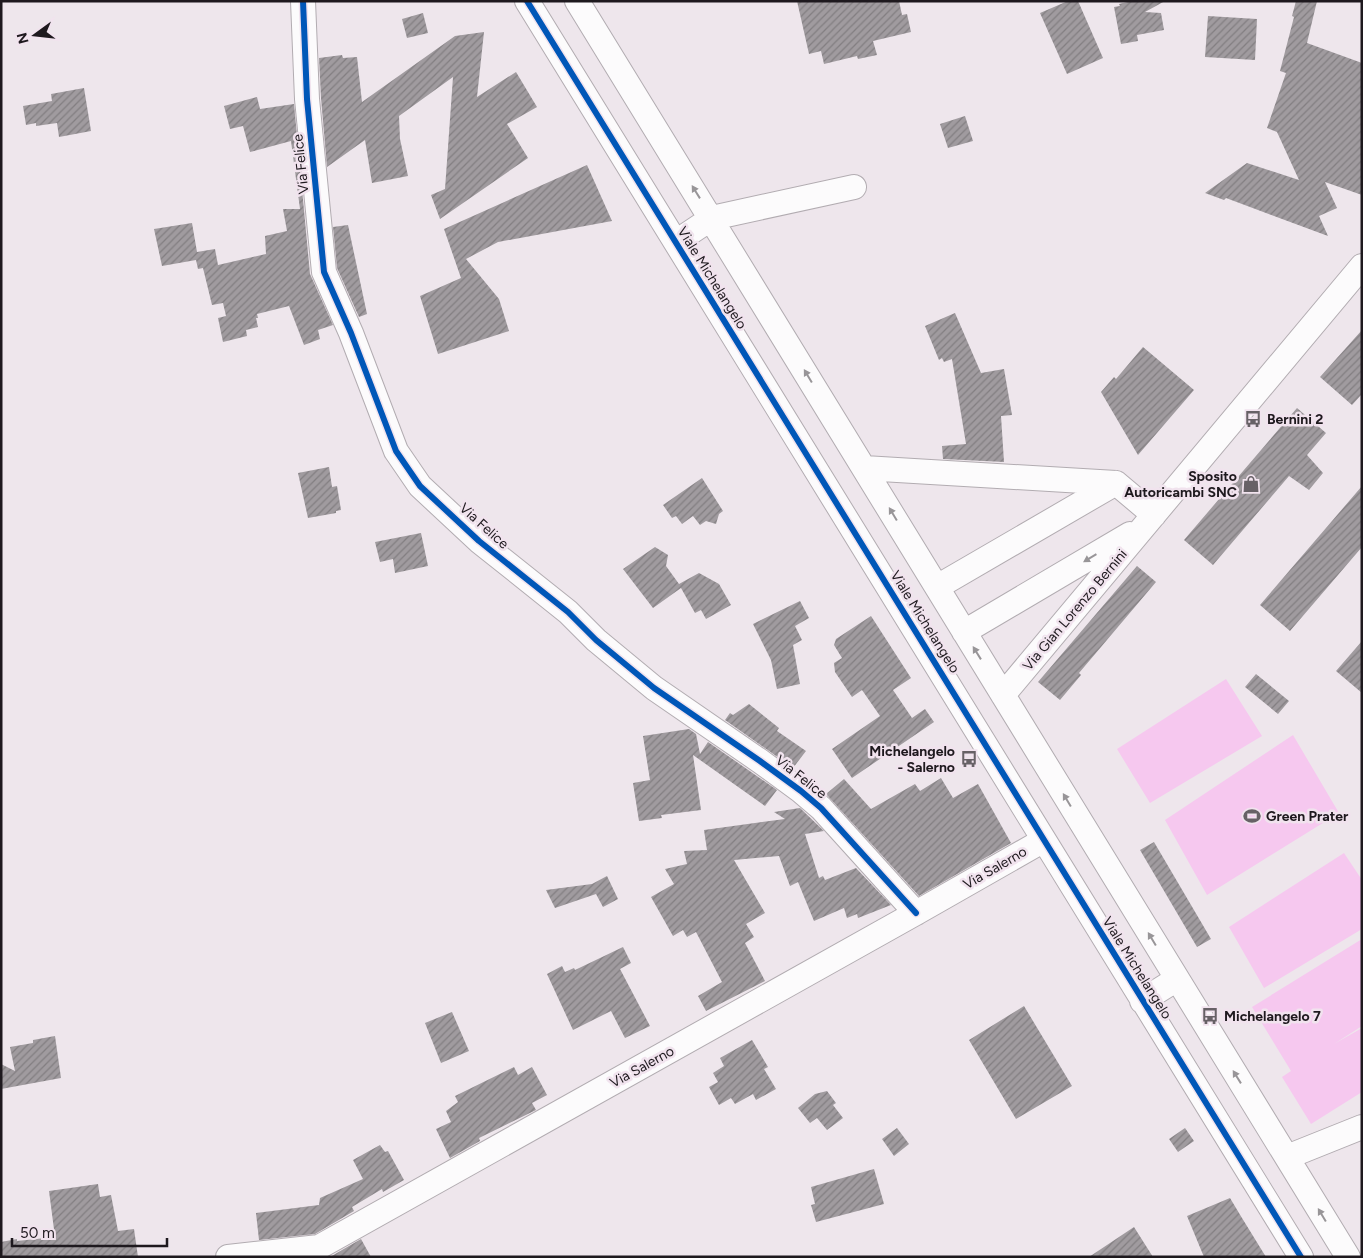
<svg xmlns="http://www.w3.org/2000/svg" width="1363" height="1258" font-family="Figtree,sans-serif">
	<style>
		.grass { fill: #f6c8ef }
		.building { fill: url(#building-hatch) }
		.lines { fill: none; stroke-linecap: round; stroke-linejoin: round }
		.minor-casing { stroke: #b2acb1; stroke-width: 26 }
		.minor { stroke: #fcfbfc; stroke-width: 24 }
		.cycleway-casing { stroke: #f1e3ee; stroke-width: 9 }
		.cycleway { stroke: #0057b8; stroke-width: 6 }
		.oneway { fill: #989598 }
		.labels { text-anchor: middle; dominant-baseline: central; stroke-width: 5; stroke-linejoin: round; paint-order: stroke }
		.street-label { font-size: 14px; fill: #1e191e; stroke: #f1e3ee }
		.poi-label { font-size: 14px; font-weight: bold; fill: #1e191e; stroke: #f1e3ee; text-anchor: start }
	</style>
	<defs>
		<pattern id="building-hatch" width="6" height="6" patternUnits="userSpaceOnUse" patternTransform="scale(1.25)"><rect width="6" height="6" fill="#a09b9f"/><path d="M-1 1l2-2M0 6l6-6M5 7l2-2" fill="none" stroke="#827e81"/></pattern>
	</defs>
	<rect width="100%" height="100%" fill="#eee6ec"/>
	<path class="grass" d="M1226,679l36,57 -112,67 -33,-54z
		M1293,735l46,78 -132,82 -42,-75z
		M1344,853l18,27v49l-98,59 -35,-61z
		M1362,939v87l-28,18 28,-16v64l-51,32 -29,-47 9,-6 -39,-64z"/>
	<path class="building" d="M797,1h102l3,14 5,-1 4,18 -38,9 4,14 -19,4 -1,-3 -33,8 -3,-13 -12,3z
		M1068,1h10l25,57 -36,16 -27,-61z
		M1132,1h33l-20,11 16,1 3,17 -27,5 1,6 -17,3 -7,-37 6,-1 -1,-2z
		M1296,1h21l-10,42 55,20v132l-37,-13 12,26 -18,8 9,20 -102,-38 -2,2 -19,-7 42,-30 52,17 -22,-48 -10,-4 19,-55 -6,-2 14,-54 -2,-1z
		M423,13l5,20 -21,5 -5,-19z
		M1208,16l49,3 -2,41 -50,-3z
		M484,32l-7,65 39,-25 21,35 -30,17 21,34 -88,61 -9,-24 14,-6 8,-112 -54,39 1,23 8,37 -36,7 -7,-43 -38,27 -6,-69 -2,-40 23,-3 1,3 14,-1 5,45 93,-66z
		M84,88l7,43 -32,6 -2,-14 -21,3v-3l-10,2 -3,-19 29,-5 -1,-7z
		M257,97l3,12 34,-5 16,170 23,51 -15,5 2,9 -16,6 -15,-39 -32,8 1,4h-2l2,9 -12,3 1,6 -24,6 -5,-24 8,-2 -3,-13 -11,2 -9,-37 -5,1 -2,-9 -34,6 -8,-37 38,-6 5,29 18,-3 3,16 48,-11 -1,-18 22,-5 -4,-22h17l-9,-68 -41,11 -7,-26 -13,3 -6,-23z
		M965,116l8,25 -25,7 -8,-24z
		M587,165l25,56 -114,21 -32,17 33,40 10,32 -71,23 -18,-58 41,-18 -17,-49z
		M348,225l19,89 -8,3 -22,-49 -4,-41z
		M955,313l26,60 23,-4 8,46 -11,1 3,46 -61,-3 -1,-13 24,-2 -14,-85 -8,3 -2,-4 -3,2 -14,-34z
		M1362,330v64l-10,11 -32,-28z
		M1143,347l51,43 -56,65 -37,-63 13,-15 2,2z
		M1297,408l29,25 -19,22 16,18 -14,17 -20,-14 -76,89 -29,-25z
		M329,467l3,20 5,-1 4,24 -5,1v2l-28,5 -10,-45z
		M702,478l21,33 -4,3 -3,10 -10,-3 -6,4 -7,-9 -11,8 -6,-8 -4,2 -9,-13z
		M1362,486v61l-72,84 -30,-26z
		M421,533l7,33 -33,7 -2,-14 -13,3 -5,-20z
		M655,547l13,8 -2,11 13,18 20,-11 20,11 12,21 -25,14 -5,-9 -6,3 -14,-25 -28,20 -30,-39z
		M1137,566l19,16 -77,91 2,2 -21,25 -22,-18z
		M800,601l9,17 -14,8 7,14 -9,5 7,39 -23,5 -6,-29 -18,-36z
		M871,616l40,62 -18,12 19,28 13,-9 9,13 -82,56 -20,-29 48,-33 -18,-26 -10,7 -17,-25 -1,-9 8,-5 -8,-13 2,-6z
		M1362,641v52l-26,-22z
		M1256,674l33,27 -11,13 -33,-27z
		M749,704l30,24 -2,3 29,20 -13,17 -68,-48 5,-7 3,2z
		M689,729l7,5 4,20 8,-12 69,48 -12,16 -72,-51 8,55 -40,5 1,3 -23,3 -6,-38 17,-3 -7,-44z
		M941,778l12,20 25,-14 33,59 -92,53 -93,-102 18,-15 27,30 44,-25 5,7z
		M800,808l24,23 -19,3 14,44 4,-2 2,4 31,-12 35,37 -33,13 -1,-4 -10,4 -3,-10 -30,13 -16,-39 -8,4 -11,-30 -45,4 31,53 -19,11 8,13 -9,6 20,38 -59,30 -8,-15 24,-14 -26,-50 -9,5 -4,-7 -10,6 -22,-39 23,-13 -9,-15 22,-5 -3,-13 23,-1 -3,-20 81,-11 -11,-7z
		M1154,842l57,97 -14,8 -57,-97z
		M607,876l11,23 -15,8 -7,-13 -41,14 -9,-18 46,-6z
		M623,947l8,16 -11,6 30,57 -25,12 -14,-27 -38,19 -26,-56 15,-8 3,6 9,-4 1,2z
		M1024,1006l48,80 -56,33 -47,-79z
		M452,1012l17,39 -28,12 -16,-40z
		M55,1036l6,42 -60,11v-25l14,7 -5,-24 23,-4v-3z
		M752,1040l16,27 -4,2 12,20 -20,11 -3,-6 -18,10 -4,-6 -12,7 -10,-18 9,-5 -5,-9 11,-7 -4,-8z
		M514,1067l4,8 14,-8 15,28 -15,8 4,7 -57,28 1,3 -30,17 -14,-29 15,-7 -5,-11 12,-9 -3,-6z
		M827,1091l9,12 -3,2 10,13 -16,12 -10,-12 -7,5 -12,-15 17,-14z
		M897,1128l12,16 -15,12 -12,-17z
		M1185,1128l9,13 -16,11 -9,-13z
		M380,1145l5,7 3,-1 16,29 -21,12 -1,-3 -30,18 2,4 -39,23 -56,6 -3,-27 63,-8 1,-7 43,-19 -10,-19z
		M874,1169l10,35 -68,18 -5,-17 4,-1 -4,-17z
		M98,1184l2,13 11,-2 7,36 16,-2 4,28h-137v-15l16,-3v2l38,-4 -6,-46z
		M1230,1198l12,20 24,39h-62l-17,-41z
		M1134,1227l19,30h-64z
		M361,1239l10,18h-41z"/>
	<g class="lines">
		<g class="minor-casing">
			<path id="minor" d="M303,1l4,98 17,173 27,61 45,118 24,35 59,55 89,71 28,28 58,48 106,73 41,30 20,17 95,105
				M527,1l774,1256
				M577,1l771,1256
				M676,242l36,-24 142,-31
				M864,468l252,15
				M937,587l179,-104 38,32
				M964,632l166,-98
				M1003,695l359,-429
				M1142,1001l35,-22
				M1287,1157l75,-30
				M228,1257l91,-10 597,-334 128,-73"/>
		</g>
		<use href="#minor" class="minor"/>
		<g class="cycleway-casing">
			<path id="cycleway" d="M303,1l4,98 17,173 27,61 45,118 24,35 59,55 89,71 28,28 58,48 106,73 41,30 20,17 95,105
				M527,1l774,1256"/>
		</g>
		<use href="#cycleway" class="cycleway"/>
	</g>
	<defs><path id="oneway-solid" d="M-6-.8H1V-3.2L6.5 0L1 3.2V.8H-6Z" transform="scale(1.25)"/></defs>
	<g class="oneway">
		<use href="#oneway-solid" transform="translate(696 192) rotate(-122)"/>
		<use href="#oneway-solid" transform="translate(808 376) rotate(-121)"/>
		<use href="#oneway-solid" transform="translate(893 514) rotate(-121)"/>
		<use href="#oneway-solid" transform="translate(1090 558) rotate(149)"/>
		<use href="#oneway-solid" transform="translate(977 653) rotate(-122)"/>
		<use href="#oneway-solid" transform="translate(1067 800) rotate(-121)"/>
		<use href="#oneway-solid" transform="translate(1152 939) rotate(-121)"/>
		<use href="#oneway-solid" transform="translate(1237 1077) rotate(-122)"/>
		<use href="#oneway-solid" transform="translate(1322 1215) rotate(-121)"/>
	</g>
	<defs>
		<g id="bus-bare" transform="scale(1.35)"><path d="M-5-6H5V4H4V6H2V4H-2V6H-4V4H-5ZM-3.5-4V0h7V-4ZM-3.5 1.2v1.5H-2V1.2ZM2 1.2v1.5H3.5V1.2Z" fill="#676166" stroke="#f1e3ee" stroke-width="2.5" paint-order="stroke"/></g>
		<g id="shop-bare" transform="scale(1.35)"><path d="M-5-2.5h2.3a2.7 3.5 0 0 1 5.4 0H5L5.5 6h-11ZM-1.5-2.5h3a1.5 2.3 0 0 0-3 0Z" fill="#676166" stroke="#f1e3ee" stroke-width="2.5" paint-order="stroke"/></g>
		<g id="stadium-bare" transform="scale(1.35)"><path d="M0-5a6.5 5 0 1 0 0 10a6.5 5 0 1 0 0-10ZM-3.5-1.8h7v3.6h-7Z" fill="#676166" stroke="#f1e3ee" stroke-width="2.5" paint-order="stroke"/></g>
	</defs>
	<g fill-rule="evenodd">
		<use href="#bus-bare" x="1253" y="419"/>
		<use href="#shop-bare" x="1251" y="484"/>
		<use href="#bus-bare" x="969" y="759"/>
		<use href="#stadium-bare" x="1252" y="816"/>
		<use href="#bus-bare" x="1210" y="1016"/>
	</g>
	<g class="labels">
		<g class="street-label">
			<text transform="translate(301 164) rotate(-96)">Via Felice</text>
			<text transform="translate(712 278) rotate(58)">Viale Michelangelo</text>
			<text transform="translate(484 526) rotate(42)">Via Felice</text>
			<text transform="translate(1075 610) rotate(-50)">Via Gian Lorenzo Bernini</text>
			<text transform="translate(925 622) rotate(58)">Viale Michelangelo</text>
			<text transform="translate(801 777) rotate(38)">Via Felice</text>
			<text transform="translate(995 868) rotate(-30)">Via Salerno</text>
			<text transform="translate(1137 968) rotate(58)">Viale Michelangelo</text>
			<text transform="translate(642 1067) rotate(-29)">Via Salerno</text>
		</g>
		<g class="poi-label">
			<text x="1267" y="419">Bernini 2</text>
			<text x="1237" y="476" text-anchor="end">Sposito<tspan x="1237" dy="16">Autoricambi SNC</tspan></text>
			<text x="955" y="751" text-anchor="end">Michelangelo<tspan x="955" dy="16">- Salerno</tspan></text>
			<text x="1266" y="816">Green Prater</text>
			<text x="1224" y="1016">Michelangelo 7</text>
		</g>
	</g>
	<rect width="1363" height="1258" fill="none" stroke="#1e191e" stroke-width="5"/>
	<g transform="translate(35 35) rotate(255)" stroke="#f1e3ee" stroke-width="4" paint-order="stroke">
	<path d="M0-4L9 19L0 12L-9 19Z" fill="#1e191e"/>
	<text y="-8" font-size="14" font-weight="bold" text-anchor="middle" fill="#1e191e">N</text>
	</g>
	<path d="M12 1238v8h155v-8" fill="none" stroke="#1e191e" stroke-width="2.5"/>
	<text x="20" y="1238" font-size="15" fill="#1e191e" stroke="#f1e3ee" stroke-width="4" paint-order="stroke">50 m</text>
</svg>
